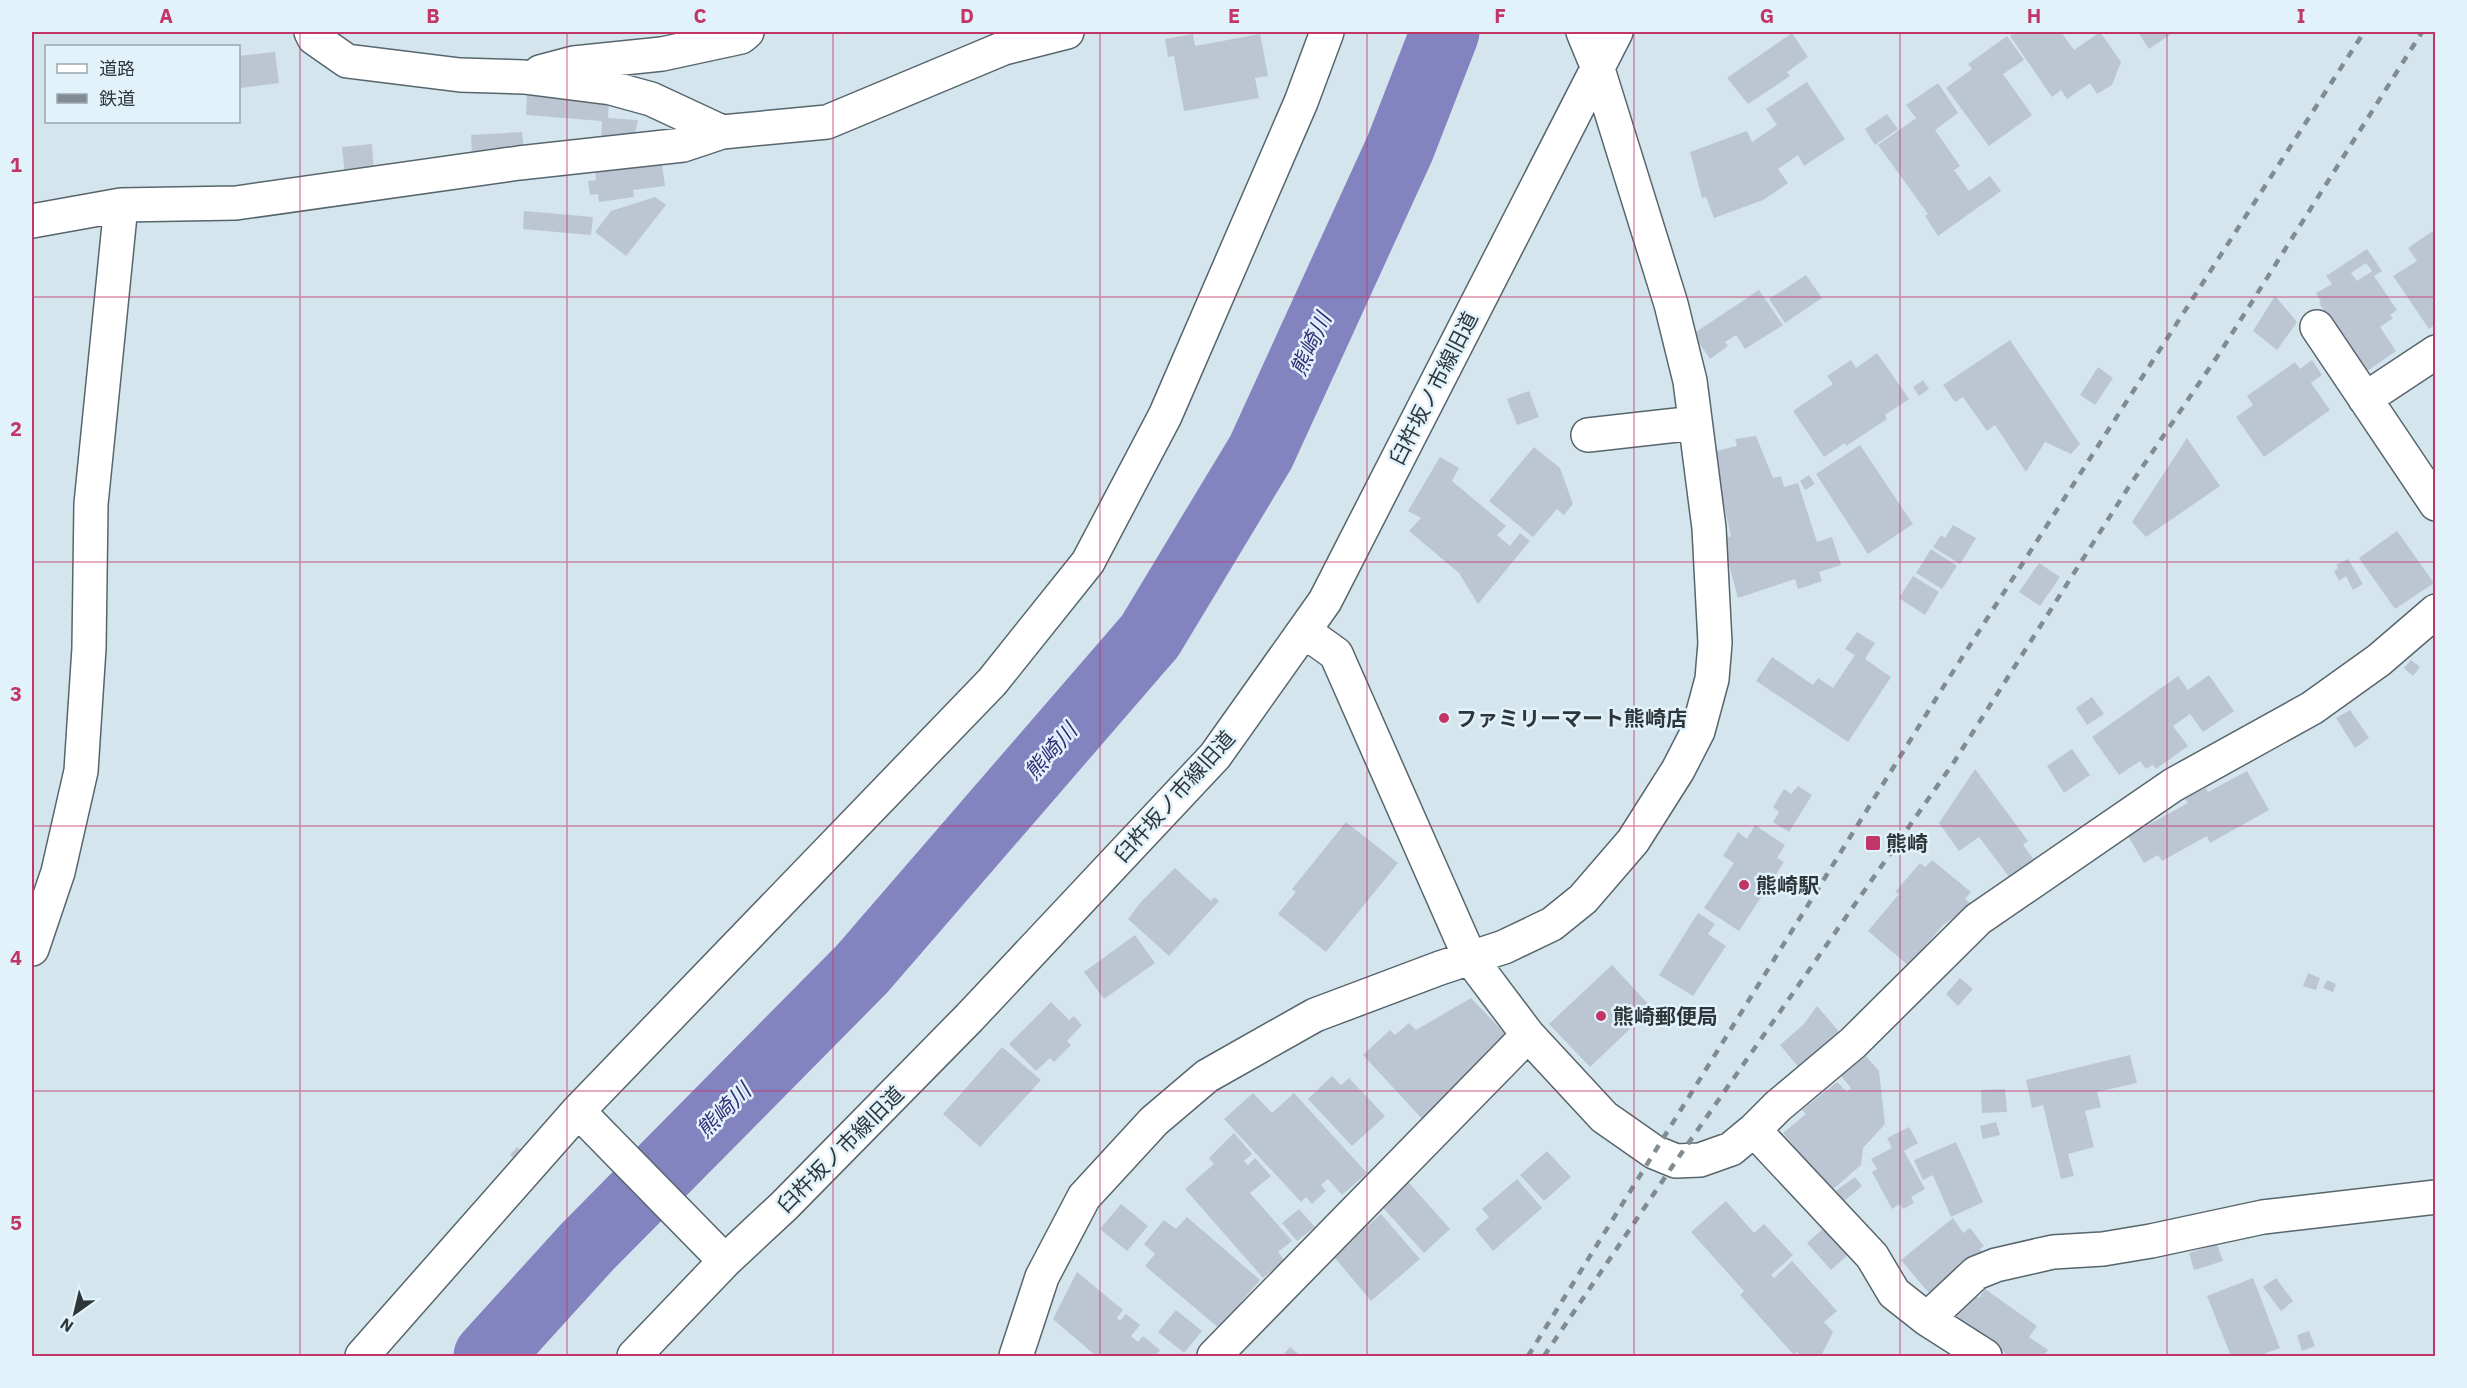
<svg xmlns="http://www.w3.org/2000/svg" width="2467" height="1388" font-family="'IBM Plex Sans','Noto Sans JP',sans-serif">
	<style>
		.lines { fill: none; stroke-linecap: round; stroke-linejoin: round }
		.river { stroke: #8383c0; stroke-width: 69 }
		.building { fill: #bcc6d3; fill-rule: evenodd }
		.minor-casing { stroke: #57656d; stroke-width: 36 }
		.minor { stroke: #fff; stroke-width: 33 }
		.rail { stroke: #808c91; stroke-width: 4.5; stroke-dasharray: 8 8; stroke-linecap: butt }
		.grid { fill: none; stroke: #c13567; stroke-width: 1.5; stroke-opacity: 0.55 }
		.poi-dot { fill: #c13567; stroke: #e1f2fb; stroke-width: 2 }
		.labels { text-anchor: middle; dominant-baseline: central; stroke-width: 5; stroke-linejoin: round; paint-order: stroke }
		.street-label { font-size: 21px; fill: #2f3639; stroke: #e1f2fb }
		.poi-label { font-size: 21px; font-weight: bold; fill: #2f3639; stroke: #e1f2fb; text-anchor: start }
		.water-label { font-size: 22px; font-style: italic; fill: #362d77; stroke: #e1f2fb }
		.neatline { fill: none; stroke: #c13567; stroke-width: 2 }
		.grid-label { font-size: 20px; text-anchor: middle; font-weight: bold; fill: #c13567 }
	</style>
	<rect width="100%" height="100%" fill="#d4e5ed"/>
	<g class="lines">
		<path class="river" d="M488,1356l99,-109 275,-278 288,-333 111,-184 139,-304 45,-116"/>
	</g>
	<path class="building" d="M2015,32h46l13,18 26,-18 21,30 -9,23 -15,9 -7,-11 -23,16 -6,-9 -9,7 -42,-61z
		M2138,32h36l-25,17z
		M1792,33l16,24 -21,15 3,4 -42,28 -21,-26z
		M1193,34l2,12 65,-12 8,42 -13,2 4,20 -75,13 -10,-55 -6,1 -3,-18z
		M2007,36l17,24 -21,14 29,41 -43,31 -43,-58 26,-19 -4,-5z
		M275,52l4,31 -38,5 -3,-32z
		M1807,82l38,57 -41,27 -6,-11 -20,14 10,14 -25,17 -49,18 -8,-21 -4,1 -12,-46 57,-21 5,11 25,-17 -11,-16z
		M1938,83l20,30 -23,17 25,36 -6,4 15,21 21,-15 11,15 -63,45 -13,-20 3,-2 -50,-69 38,-27 -10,-13z
		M527,94l82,6 -1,18 30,2 -4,18 -33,6 1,-23 -76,-6z
		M1887,114l11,15 -23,16 -10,-16z
		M522,132l2,20 -52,3 -1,-20z
		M372,144l2,29 -29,2 -3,-28z
		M661,158l4,28 -32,4 1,7 -35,5 -1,-8 -8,1 -2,-14 8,-1 -1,-12z
		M655,197l11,8 -40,51 -31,-24 16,-21z
		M524,211l69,6 -2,18 -68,-6z
		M2433,231l3,3v90l-7,5 -36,-53 24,-15 -9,-13z
		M2367,249l15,22 -8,5 23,34 -7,5 3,3 -13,9 16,24 -30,21 -47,-69 2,-1 -5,-9 16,-9 -6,-8zM2366,263l6,8 -15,10 -6,-8z
		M1806,275l16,23 -37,25 -16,-24z
		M1759,290l24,35 -38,24 -9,-14 -11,7 3,4 -18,13 -17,-25z
		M2275,296l22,26 -20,28 -24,-19z
		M2010,340l70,104 -9,10 -26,-12 -19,30 -31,-47 -8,6 -24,-34 -8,5 -12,-17z
		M1877,353l32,46 -24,16 2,4 -41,27 -1,-3 -21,14 -31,-46 40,-27 -6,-8 24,-16 5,8z
		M2312,360l10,15 -11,8 19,27 -66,47 -28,-40 17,-12 -6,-9 48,-34 5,7z
		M2098,367l15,11 -18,27 -15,-10z
		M1923,380l6,9 -10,7 -6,-9z
		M1529,391l10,26 -22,8 -10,-26z
		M1756,436l17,42 8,-2 3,11 14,-4 19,59 15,-5 9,28 -22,7 3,9 -24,8 -3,-10 -57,19 -16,-59 9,-3 -19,-84 25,-6 -2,-7z
		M2187,438l33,48 -74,51 -14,-15z
		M1860,445l53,79 -45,30 -52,-80z
		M1534,447l26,21 13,36 -9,11 -7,-6 -24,28 -44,-36z
		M1440,457l19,11 -7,13 54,45 -9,9 13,11 10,-13 10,8 -52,63 -19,-31 -50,-42 12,-13 -13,-7z
		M1809,475l6,9 -10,6 -5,-9z
		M1953,525l23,13 -16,26 -27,-17 8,-12 4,3z
		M2397,531l37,52 -39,26 -36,-51z
		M1931,549l26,17 -15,23 -26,-16z
		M2348,559l15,25 -10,6 -7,-14 -7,5 -5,-10 4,-3 -2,-3z
		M2039,563l21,14 -20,29 -21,-14z
		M1913,576l26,16 -14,23 -26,-17z
		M1857,632l18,11 -10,16 26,18 -43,65 -92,-61 16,-24 41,28 5,-7 15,10 22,-33 -10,-6z
		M2411,660l9,7 -7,9 -9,-8z
		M2209,675l25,36 -31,21 -13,-18 -17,12 15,20 -32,23 -3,-4 -7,4 -6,-8 -21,14 -27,-38 86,-61 10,14z
		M2092,697l12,17 -17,11 -11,-17z
		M2350,710l19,28 -14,10 -19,-30z
		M2072,749l18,26 -26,18 -17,-27z
		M1975,769l53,72 -5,4 12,16 -25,17 -31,-41 -20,14 -20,-28z
		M2247,771l22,39 -59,33 -3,-7 -45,25 -4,-6 -14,8 -16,-27 60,-33 -3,-4 21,-11 2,4z
		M1798,786l14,9 -23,37 -16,-10 6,-10 -6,-5 11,-18 7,5z
		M1346,822l52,41 -72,89 -48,-38 18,-22 -4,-3z
		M1755,825l30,20 -8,13 7,4 -45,69 -35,-23 30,-45 -11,-7 15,-24 9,7z
		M1932,860l39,32 -6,7 8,6 -30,20 -34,41 -41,-35 31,-37 -4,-2 25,-29 5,4z
		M1175,868l36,33 3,-4 5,4 -50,55 -41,-37 13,-17z
		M1698,913l17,11 -7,10 18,12 -33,50 -34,-21z
		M1135,935l20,28 -51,36 -20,-27z
		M1612,965l40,43 -62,59 -41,-43z
		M2308,973l12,5 -4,12 -13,-4z
		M1960,978l13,11 -15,17 -12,-12z
		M2327,980l9,4 -3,8 -10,-4z
		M1471,998l42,44 -88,80 -62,-67 27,-25 5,5 14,-12 7,7z
		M1051,1002l18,18 5,-4 8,9 -15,16 4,4 -17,17 -4,-4 -14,13 -27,-27z
		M1817,1006l24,28 -41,35 -20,-24 24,-21z
		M1002,1047l39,33 -61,67 -37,-33z
		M2130,1055l7,28 -40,9 4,15 -16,4 9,36 -26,7 6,22 -13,3 -18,-74 -11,3 -6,-28z
		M1866,1056l13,15 6,53 -22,24 -2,17 -30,26 -48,-58 23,-19 -4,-4 35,-28 10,10 4,-4 -10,-12z
		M1332,1076l9,9 8,-7 36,38 -33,30 -44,-47z
		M2005,1089l2,23 -25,1 -1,-23z
		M1253,1093l19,20 22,-20 73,80 -25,22 -14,-16 -7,6 5,6 -14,13 -6,-7 -5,5 -77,-83z
		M1996,1122l4,13 -17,4 -3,-13z
		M1909,1127l9,16 -14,8 21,38 -14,8 3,6 -11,6 -3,-5 -8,5 -20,-37 5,-3 -6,-10 21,-11 -5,-10z
		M1234,1133l18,21 -8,7 4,4 7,-7 16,18 -21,17 42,48 -14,11 6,8 -21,18 -78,-89 29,-25 -5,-6z
		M1956,1142l27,60 -32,15 -18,-42 -10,5 -9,-20z
		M517,1147l7,6 -7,8 -7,-6z
		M1547,1151l24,26 -27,24 -24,-26z
		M1402,1175l48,54 -26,24 -49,-54z
		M1855,1177l7,9 -19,16 -9,-10z
		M1517,1179l25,29 -49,43 -18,-22 14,-12 -7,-8z
		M1726,1201l28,32 10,-9 29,31 -22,20 3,3 18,-17 45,50 -13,11 9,10 -12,24h-20l-4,-4 -3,3 -54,-60 4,-4 -53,-59z
		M1121,1204l27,22 -21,25 -27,-22z
		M1299,1209l16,18 -18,14 -15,-18z
		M1381,1214l39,45 -49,42 -46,-55 31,-26 8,9z
		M1187,1217l73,63 -41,48 -74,-62 10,-12 -11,-10 20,-24 12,9z
		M1953,1218l10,15 7,-5 14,18 -4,3 5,6 -51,44 -33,-39z
		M1825,1227l24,27 -18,16 -24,-27z
		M2217,1244l6,17 -29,9 -5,-17z
		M1077,1272l46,38 -6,8 3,3 6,-7 14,11 -9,11 7,6 5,-6 17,14 -5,6h-59l-43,-37z
		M2253,1278l27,70 -22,8h-27l-24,-60z
		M2276,1278l17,23 -12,10 -18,-24z
		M1985,1289l52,37 -8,11 19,13 -5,6h-34l-54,-40 17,-24 7,6z
		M1176,1310l26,21 -18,22 -26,-21z
		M2309,1331l6,15 -13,5 -5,-16z
		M1290,1347l11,9h-19z"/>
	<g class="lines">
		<g class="minor-casing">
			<path id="minor" d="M311,32l3,6 33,23 113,14 64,2 87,11 40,11 71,33
				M540,72l34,-9 88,-9 79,-17 6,-5
				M32,221l89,-16 115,-2 283,-40 164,-18 39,-13 105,-10 177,-74 63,-16
				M2317,327l119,177
				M2365,399l71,-47
				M1588,435l107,-12
				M1304,631l32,23 134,304 58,77 76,82 50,35 22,9 24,-1 31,-11 23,-19 24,-24 75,-63 125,-124 195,-134 139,-77 67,-48 57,-49
				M32,949l26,-77 23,-101 8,-123 2,-144 30,-299
				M578,1111l147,150
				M1754,1130l118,126 22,37 33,26 58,37
				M1927,1319l49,-46 20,-8 57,-13 50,-3 48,-8 112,-24 173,-20
				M362,1356l216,-245 414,-429 96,-120 77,-146 136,-314 26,-70
				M634,1356l91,-95 59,-55 185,-188 246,-262 110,-155 291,-569
				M1016,1356l26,-79 42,-80 70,-76 53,-45 108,-61 125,-47 64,-21 48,-23 31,-25 50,-58 45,-71 20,-39 14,-52 3,-36 -6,-115 -19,-147 -19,-77 -74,-238 -14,-34
				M1214,1356l314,-321"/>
		</g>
		<use href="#minor" class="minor"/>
		<path class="rail" d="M1528,1356l419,-675 417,-649
			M1544,1356l132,-195 278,-399 174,-274 93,-137 201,-319"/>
	</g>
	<path class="grid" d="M300,32v1324M567,32v1324M833,32v1324M1100,32v1324M1367,32v1324M1634,32v1324M1900,32v1324M2167,32v1324M32,297h2404M32,562h2404M32,826h2404M32,1091h2404"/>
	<g class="poi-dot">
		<circle cx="1444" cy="718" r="6"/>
		<rect x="1865" y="835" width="16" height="16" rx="3"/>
		<circle cx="1744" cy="885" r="6"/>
		<circle cx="1601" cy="1016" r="6"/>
	</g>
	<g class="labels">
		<g class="street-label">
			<text transform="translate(1433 388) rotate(-63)">臼杵坂ノ市線旧道</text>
			<text transform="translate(1174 796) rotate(-48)">臼杵坂ノ市線旧道</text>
			<text transform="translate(840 1149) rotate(-45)">臼杵坂ノ市線旧道</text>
		</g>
		<g class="poi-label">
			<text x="1456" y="718">ファミリーマート熊崎店</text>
			<text x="1886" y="843">熊崎</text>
			<text x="1756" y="885">熊崎駅</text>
			<text x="1613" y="1016">熊崎郵便局</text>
		</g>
		<g class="water-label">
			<text transform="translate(1310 344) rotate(-65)">熊崎川</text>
			<text transform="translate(1050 751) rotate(-49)">熊崎川</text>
			<text transform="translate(723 1110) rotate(-45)">熊崎川</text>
		</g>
	</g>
	<rect width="2467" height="1388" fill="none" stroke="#e1f2fb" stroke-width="66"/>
	<rect x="45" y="45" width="195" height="78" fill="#e1f2fb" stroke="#9aa7ad" stroke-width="1.5"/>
	<rect x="57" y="64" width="30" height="9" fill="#ffffff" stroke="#9aa7ad" stroke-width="1.5"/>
	<text x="99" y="75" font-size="18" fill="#2f3639">道路</text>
	<rect x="57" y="94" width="30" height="9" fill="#808c91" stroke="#9aa7ad" stroke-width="1.5"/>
	<text x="99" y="105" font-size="18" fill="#2f3639">鉄道</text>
	<g transform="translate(75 1313) rotate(214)" stroke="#e1f2fb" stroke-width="4.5" paint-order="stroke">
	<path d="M0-4.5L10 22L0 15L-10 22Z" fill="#2f3639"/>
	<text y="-9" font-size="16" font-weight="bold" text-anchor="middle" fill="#2f3639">N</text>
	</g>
	<rect x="33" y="33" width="2401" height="1322" class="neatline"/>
	<g class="grid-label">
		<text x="166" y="23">A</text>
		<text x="433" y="23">B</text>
		<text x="700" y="23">C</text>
		<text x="967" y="23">D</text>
		<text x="1234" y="23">E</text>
		<text x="1500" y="23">F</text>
		<text x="1767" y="23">G</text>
		<text x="2034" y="23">H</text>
		<text x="2301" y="23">I</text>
		<text x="16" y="172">1</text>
		<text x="16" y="436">2</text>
		<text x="16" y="701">3</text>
		<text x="16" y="965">4</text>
		<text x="16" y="1230">5</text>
	</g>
</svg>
